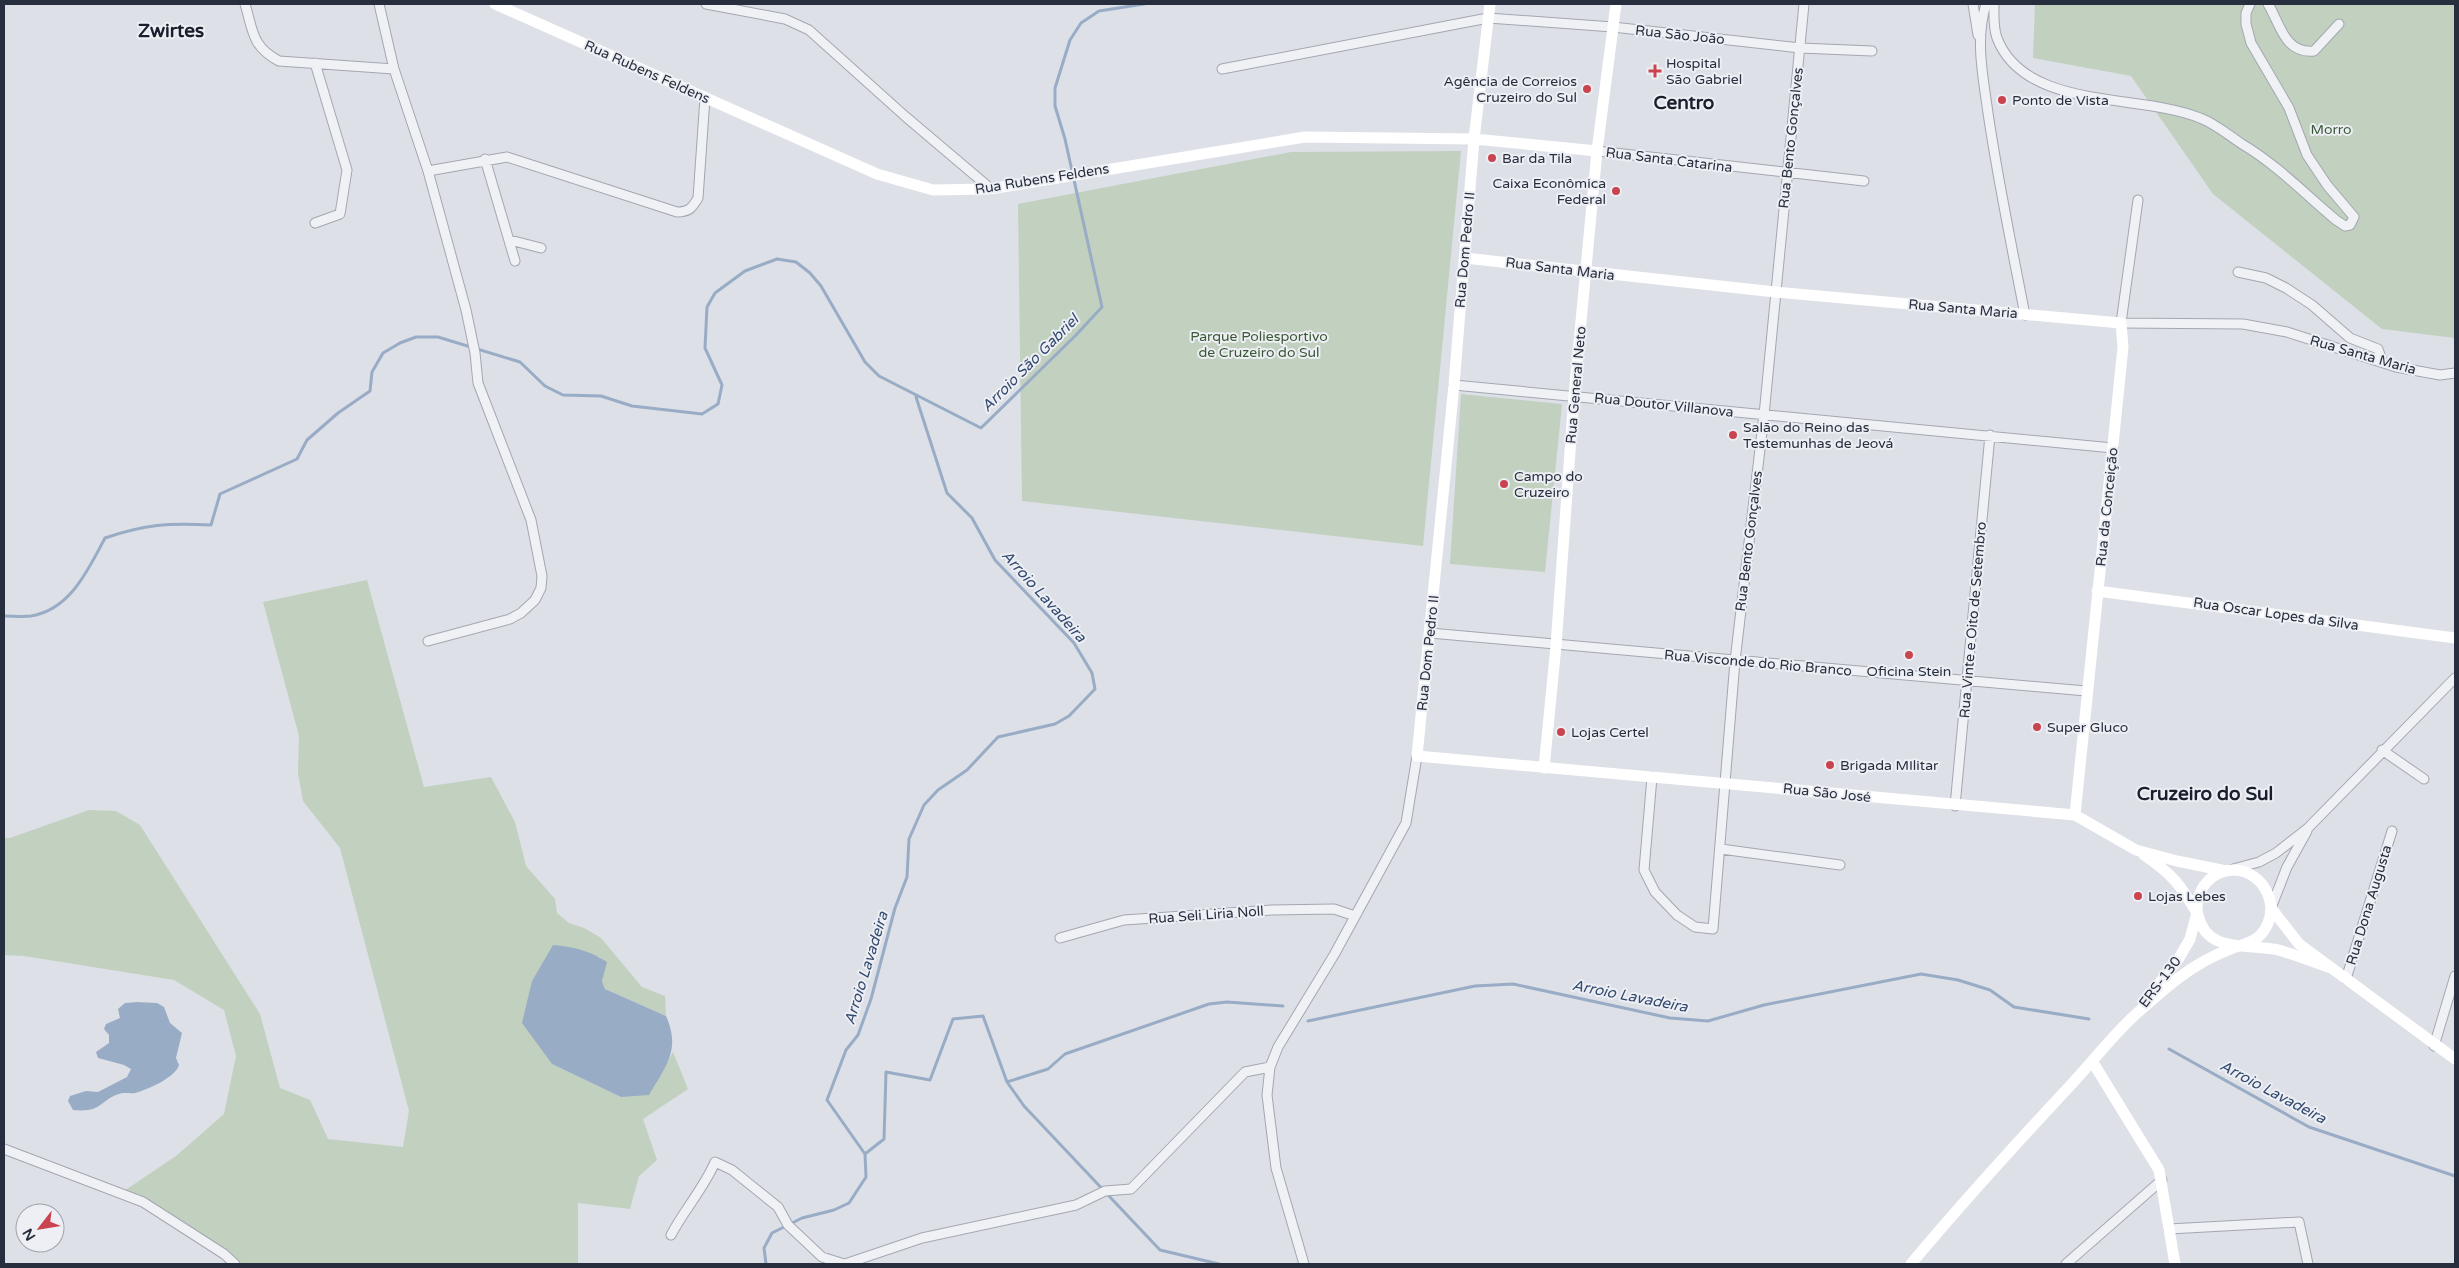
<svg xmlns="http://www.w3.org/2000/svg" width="2459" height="1268" font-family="'Varela Round',sans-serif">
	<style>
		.green { fill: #c2d0bf }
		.water { fill: #99acc6 }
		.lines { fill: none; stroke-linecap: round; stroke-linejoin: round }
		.stream { stroke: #99acc6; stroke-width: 3 }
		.street-casing { stroke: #a3a7b1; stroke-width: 11 }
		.street { stroke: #f0f1f5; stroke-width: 9 }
		.secondary { stroke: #fff; stroke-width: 11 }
		.poi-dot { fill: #ca4450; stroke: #edeff4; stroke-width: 2 }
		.labels { text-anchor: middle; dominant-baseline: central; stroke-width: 4; stroke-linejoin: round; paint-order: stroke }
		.street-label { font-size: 14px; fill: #272e3d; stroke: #edeff4 }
		.poi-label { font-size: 14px; fill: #272e3d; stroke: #edeff4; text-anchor: start }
		.park-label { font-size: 14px; fill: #395835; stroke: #edeff4 }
		.water-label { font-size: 15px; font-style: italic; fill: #334a6f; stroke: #edeff4 }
		.district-label { font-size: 19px; font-weight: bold; fill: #1a1f2d; stroke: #edeff4 }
	</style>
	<rect width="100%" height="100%" fill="#dde0e7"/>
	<path class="green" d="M2035,4h420v334l-73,-9 -169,-135 -82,-118 -98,-18z
		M1461,151l-38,395 -401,-45 -4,-297 273,-52z
		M1461,394l101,10 -17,168 -95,-8z
		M367,580l57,207 67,-10 24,45 11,44 29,33 2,14 12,10 15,5 17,10 41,49 23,9 1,20 -61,-27 -3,-8 4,-19 -8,-6 -46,108 69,33 39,-21 13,-24 15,37 -45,30 14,41 -18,16 -9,33 -52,-6v61h-343l-114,-71 55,-37 48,-42 12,-58 -12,-46 -50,-30 -150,-24 -20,-1v-117h6l79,-28 27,1 24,14 120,189 20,74 30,12 18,39 75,8 6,-36 -69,-263 -37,-47 -5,-28 1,-37 -36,-134z"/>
	<path class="water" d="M553,945c20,2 36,5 54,17l-5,19 3,8 61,27c15,34 0,50 -17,79l-28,2 -69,-33 -30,-41 10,-42z
		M137,1002l20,1 7,4 6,16 12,10 -6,25 3,7c-3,12 -32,25 -44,28 -5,1 -11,-1 -16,1 -19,6 -17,19 -46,16l-5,-9 2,-5 16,-5 12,1 29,-15 4,-8 -7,-4 -26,-7 -2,-6 13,-9v-8l-5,-6 2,-5 14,-6 -2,-9 7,-6z"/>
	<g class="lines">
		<path class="stream" d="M916,397l31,96 25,25 23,42 79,83 18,30 3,16 -26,27 -14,8 -57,13 -31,33 -29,20 -14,15 -15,34 -2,38 -12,31 -24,91 -13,36 -12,15 -19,50 38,54 19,-15 2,-67 44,8 23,-61 30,-3 24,66 17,24 136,144 59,14
			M4,616c9,0 18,1 27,0 39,-6 57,-46 74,-78 41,-14 63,-15 106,-13l9,-31 77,-35 10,-19 31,-27 32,-22 2,-19 11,-19 17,-10 16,-6h22l82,25 25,24 18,9 38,1 31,10 70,8 16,-10 4,-19 -17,-37 2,-41 8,-14 30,-22 32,-12 19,3 14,11 11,13 44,76 14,14 102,52 95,-93 26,-28 -37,-168 -10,-33v-18l15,-48 11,-17 18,-12 45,-7
			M1308,1021l167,-35 38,-2 157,34 38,3 56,-16 157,-31 37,6 32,10 24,17 75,12
			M2169,1049l140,78 146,49
			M1007,1082l41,-13 17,-15 144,-50 18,-2 56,4
			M766,1264l-2,-16 8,-15 30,-15 32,-8 15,-7 17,-26 -1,-23"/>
		<g class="street-casing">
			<path id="street" d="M245,4c8,27 7,43 34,57l115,8
				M379,4l15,65 34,102 38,139 9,43 3,30 53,137 11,56 -1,12 -6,12 -14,13 -11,6 -82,22
				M706,4l79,15 24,11 97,87 85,72
				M1973,4l5,31
				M1986,4c-11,36 -3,72 2,109 10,68 24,135 37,202
				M1994,4c0,11 -1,23 3,34 28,73 143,55 203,80 16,6 28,17 42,26 35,21 63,50 94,76l9,6 5,-1 4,-8 -27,-32 -20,-30 -18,-47 -38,-65 -5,-19v-11l4,-9
				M2268,4c12,19 16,50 46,47l25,-27
				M315,63l32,107 -7,44 -25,9
				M1222,69l266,-51 125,9 187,21 72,3
				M1597,151l267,30
				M485,159l30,102
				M428,171l79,-14 170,55c12,0 15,-4 21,-14l7,-100
				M2138,200l-17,123 122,1 44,8 109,35 44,8 15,-2
				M510,240l31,8
				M2238,272l28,6 20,10 26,17 38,33 28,11 4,12
				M1454,385l659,63
				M1430,633l656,58
				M2382,750l42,29
				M1652,777l-8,93 11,22 22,23 18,12 18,2 22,-268 29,-246 40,-411
				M1955,806l35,-371
				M1721,849l119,16
				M2233,869l26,-7 17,-9 32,-25 147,-150
				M2271,908l16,-41 20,-36
				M1060,938l64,-18 148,-10 62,-1 21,7
				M2346,979l46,-148
				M2434,1046l21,-70
				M4,1149l139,53 81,52 11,10
				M2169,1229l130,-7 9,42
				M671,1235c13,-25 33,-47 44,-73l17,8 46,37 10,18 34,32 22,7
				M845,1264l77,-26 154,-33 29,-14 26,-2 114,-117 25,-5
				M1304,1264l-28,-96 -9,-73 3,-28 8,-20 56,-92 72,-132 11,-67
				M2066,1264l96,-84"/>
		</g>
		<use href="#street" class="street"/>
		<path class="secondary" d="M495,4l382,170 56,16 58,-1 314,-52 169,2 123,12
			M1490,4l-16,135 -20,246 -37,371 658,59 61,35 41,11 49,10
			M1465,258l310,34 346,31 2,24 -48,468
			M2097,591l358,47
			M1544,768l12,-122 18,-250 23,-245 19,-147
			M2144,855c28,19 36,29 53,58l-7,26 -11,19 -28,36
			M2271,908l28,36 156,115
			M2092,1061l67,109 16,94
			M1911,1264c50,-60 103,-118 156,-175 23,-24 43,-51 68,-74 29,-26 56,-51 93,-65 14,-6 29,-7 37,-21 15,-24 -1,-57 -30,-59 -11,0 -21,4 -28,12 -8,9 -12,22 -9,33 9,41 54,27 84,36 16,5 32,11 49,17"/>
	</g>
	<g class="poi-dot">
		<path d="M1652.5 63.5h5v5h5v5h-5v5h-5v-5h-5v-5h5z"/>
		<circle cx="1587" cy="89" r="5"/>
		<circle cx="2002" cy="100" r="5"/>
		<circle cx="1492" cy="158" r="5"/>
		<circle cx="1616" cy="191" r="5"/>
		<circle cx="1733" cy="435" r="5"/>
		<circle cx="1504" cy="484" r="5"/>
		<circle cx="1909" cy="655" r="5"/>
		<circle cx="2037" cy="727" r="5"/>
		<circle cx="1561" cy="732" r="5"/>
		<circle cx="1830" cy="765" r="5"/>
		<circle cx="2138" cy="896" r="5"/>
	</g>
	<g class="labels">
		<g class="street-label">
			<text transform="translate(1680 35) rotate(6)">Rua São João</text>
			<text transform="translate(647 72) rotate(24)">Rua Rubens Feldens</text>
			<text transform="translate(1791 138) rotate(-84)">Rua Bento Gonçalves</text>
			<text transform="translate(1669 160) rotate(7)">Rua Santa Catarina</text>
			<text transform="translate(1042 179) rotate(-9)">Rua Rubens Feldens</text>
			<text transform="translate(1465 250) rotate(-85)">Rua Dom Pedro II</text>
			<text transform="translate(1560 269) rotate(7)">Rua Santa Maria</text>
			<text transform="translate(1963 309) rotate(5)">Rua Santa Maria</text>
			<text transform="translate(2363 355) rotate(16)">Rua Santa Maria</text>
			<text transform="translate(1576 385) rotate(-85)">Rua General Neto</text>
			<text transform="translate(1664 405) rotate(6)">Rua Doutor Villanova</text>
			<text transform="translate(2107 507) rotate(-84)">Rua da Conceição</text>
			<text transform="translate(1749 541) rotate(-83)">Rua Bento Gonçalves</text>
			<text transform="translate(2276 614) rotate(8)">Rua Oscar Lopes da Silva</text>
			<text transform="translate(1973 620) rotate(-85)">Rua Vinte e Oito de Setembro</text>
			<text transform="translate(1428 653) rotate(-84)">Rua Dom Pedro II</text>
			<text transform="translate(1758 663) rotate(5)">Rua Visconde do Rio Branco</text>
			<text transform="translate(1827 793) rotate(6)">Rua São José</text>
			<text transform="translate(2369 905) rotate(-73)">Rua Dona Augusta</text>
			<text transform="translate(1206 915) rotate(-4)">Rua Seli Liria Noll</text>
			<text transform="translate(2160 982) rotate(-53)">ERS-130</text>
		</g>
		<g class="poi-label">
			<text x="1666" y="63">Hospital<tspan x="1666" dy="16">São Gabriel</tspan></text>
			<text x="1577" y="81" text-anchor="end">Agência de Correios<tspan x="1577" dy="16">Cruzeiro do Sul</tspan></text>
			<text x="2012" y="100">Ponto de Vista</text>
			<text x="1502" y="158">Bar da Tila</text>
			<text x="1606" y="183" text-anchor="end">Caixa Econômica<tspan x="1606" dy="16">Federal</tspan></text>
			<text x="1743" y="427">Salão do Reino das<tspan x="1743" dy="16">Testemunhas de Jeová</tspan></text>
			<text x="1514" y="476">Campo do<tspan x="1514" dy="16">Cruzeiro</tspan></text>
			<text x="1909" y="671" text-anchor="middle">Oficina Stein</text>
			<text x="2047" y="727">Super Gluco</text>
			<text x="1571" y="732">Lojas Certel</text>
			<text x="1840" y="765">Brigada MIlitar</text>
			<text x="2148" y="896">Lojas Lebes</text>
		</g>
		<g class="park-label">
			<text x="2331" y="129">Morro</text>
			<text x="1259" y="336">Parque Poliesportivo<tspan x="1259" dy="16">de Cruzeiro do Sul</tspan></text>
		</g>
		<g class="water-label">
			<text transform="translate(1030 363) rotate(-45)">Arroio São Gabriel</text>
			<text transform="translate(1044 596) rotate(48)">Arroio Lavadeira</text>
			<text transform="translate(866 968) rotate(-73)">Arroio Lavadeira</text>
			<text transform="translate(1630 996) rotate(11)">Arroio Lavadeira</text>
			<text transform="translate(2273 1092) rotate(28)">Arroio Lavadeira</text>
		</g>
		<g class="district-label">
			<text x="171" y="31">Zwirtes</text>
			<text x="1684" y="103">Centro</text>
			<text x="2205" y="794">Cruzeiro do Sul</text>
		</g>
	</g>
	<rect width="2459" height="1268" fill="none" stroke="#272e3d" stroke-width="10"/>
	<g transform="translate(40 1228) rotate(239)"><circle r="24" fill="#edeff4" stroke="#9ea2ab"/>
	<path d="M0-4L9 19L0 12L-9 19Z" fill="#ca4450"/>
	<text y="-8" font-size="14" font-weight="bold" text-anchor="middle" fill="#272e3d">N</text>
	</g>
</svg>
